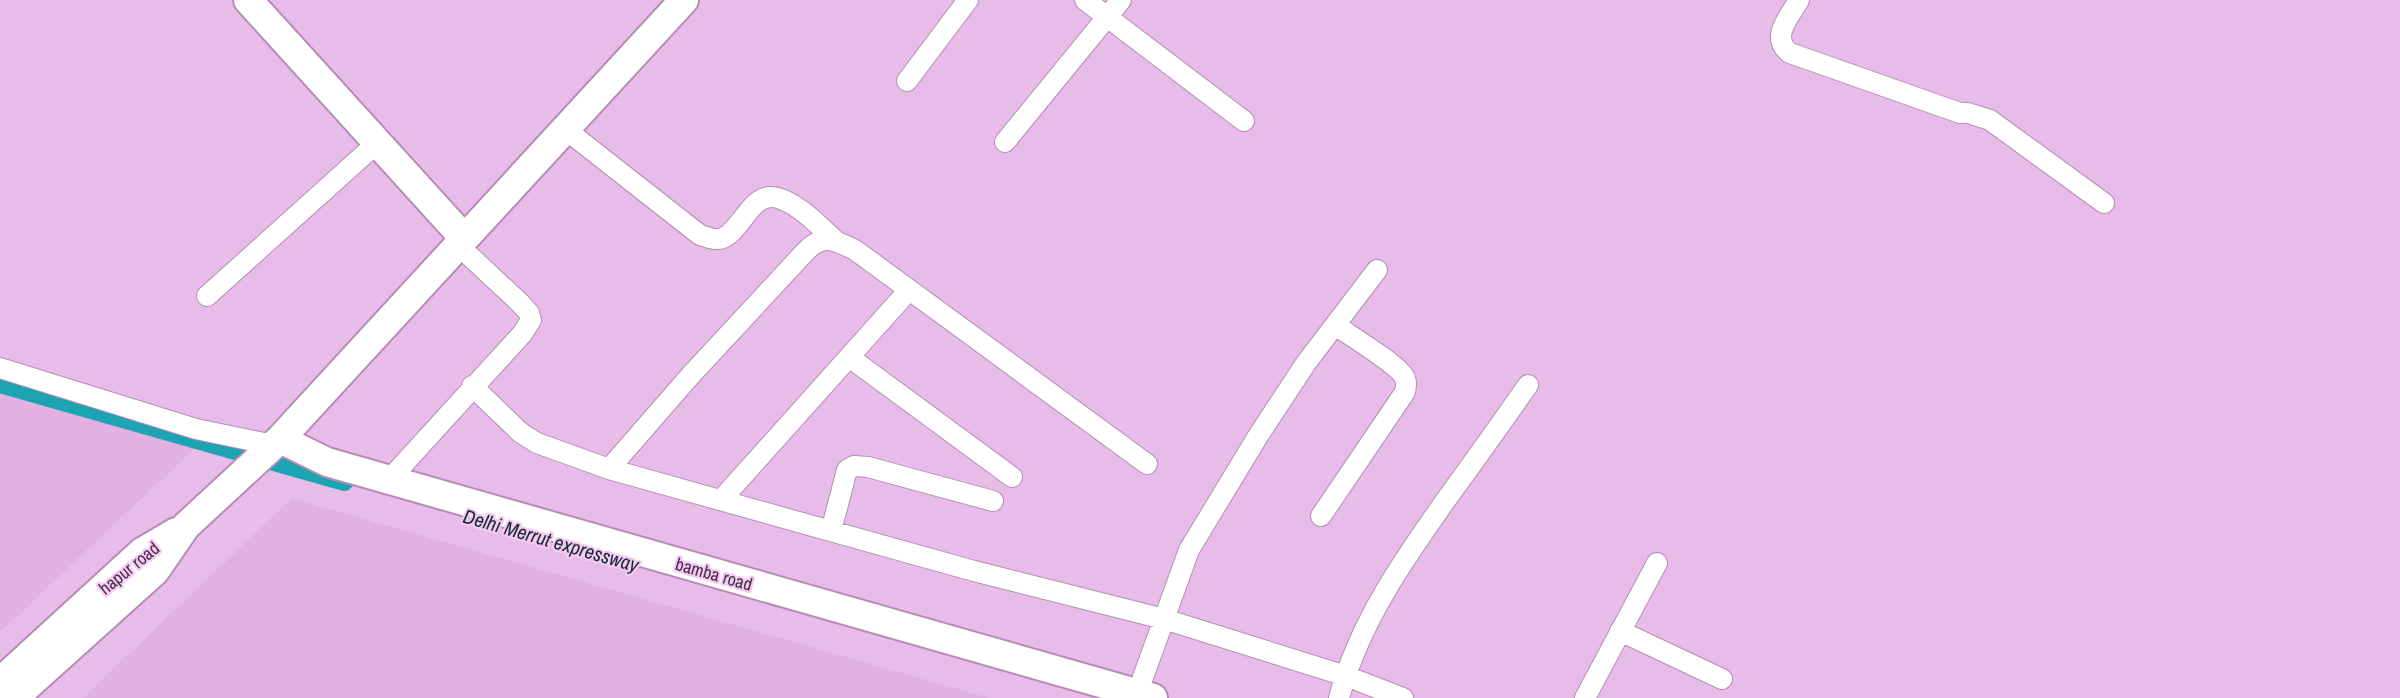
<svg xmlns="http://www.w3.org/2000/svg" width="2400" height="698" font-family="'Archivo Narrow',sans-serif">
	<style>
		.built { fill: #e2b0e2 }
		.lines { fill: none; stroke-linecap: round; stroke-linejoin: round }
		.canal { stroke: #1da4b2; stroke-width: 20 }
		.street-casing { stroke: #b68cb6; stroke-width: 22 }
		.secondary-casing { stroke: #b68cb6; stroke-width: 32 }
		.street { stroke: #fff; stroke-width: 20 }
		.secondary { stroke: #fff; stroke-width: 28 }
		.labels { text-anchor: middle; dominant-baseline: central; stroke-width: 4.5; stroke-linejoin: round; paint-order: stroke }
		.street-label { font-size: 18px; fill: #433243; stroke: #f6c9f5 }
		.water-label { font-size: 20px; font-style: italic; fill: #132e31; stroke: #f6c9f5 }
	</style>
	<rect width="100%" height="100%" fill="#e8bce8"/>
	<path class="built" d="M0,394l195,54 -195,184z
		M292,498l697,200h-906z"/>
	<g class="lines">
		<path class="canal" d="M0,383l344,98"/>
		<g class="street-casing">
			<path id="street" d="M1085,0l159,121
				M1799,0c-9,16 -30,38 -9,53l170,60h8l22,7 114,83
				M907,81l61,-81
				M565,129l135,106c7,2 16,6 23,3 20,-9 29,-48 55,-40 21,6 41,28 57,42
				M1005,142l116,-142
				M207,296l170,-153
				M849,357l163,120
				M0,368l196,61 77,16
				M472,386l49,47 16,10 72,26 365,102 190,48 182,57 57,22
				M609,469l81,-93 115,-124c18,-19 29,-12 50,-2l292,214
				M389,480l133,-146 9,-14 -2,-7 -9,-10 -62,-58
				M721,500l188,-210
				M1321,516l84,-124c1,-5 2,-9 0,-14 -6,-13 -56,-43 -70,-53
				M831,531l16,-61 7,-4 14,1 125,34
				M1620,631l102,48
				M1137,694l52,-144 69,-114 48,-73 71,-93
				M1339,698c20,-75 65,-139 109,-201 27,-37 54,-75 80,-112
				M1585,698l72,-135"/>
		</g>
		<g class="secondary-casing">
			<path id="secondary" d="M248,0l216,238
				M280,439l47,23 826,236
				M0,682l142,-130 34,-20
				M14,698l141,-127 31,-45 94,-87 404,-439"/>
		</g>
		<use href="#street" class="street"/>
		<use href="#secondary" class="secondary"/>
	</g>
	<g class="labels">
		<g class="street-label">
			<text transform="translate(129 568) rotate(-39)">hapur road</text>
			<text transform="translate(714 574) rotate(16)">bamba road</text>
		</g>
		<g class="water-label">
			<text transform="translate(551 540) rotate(16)">Delhi Merrut expressway</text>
		</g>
	</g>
</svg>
